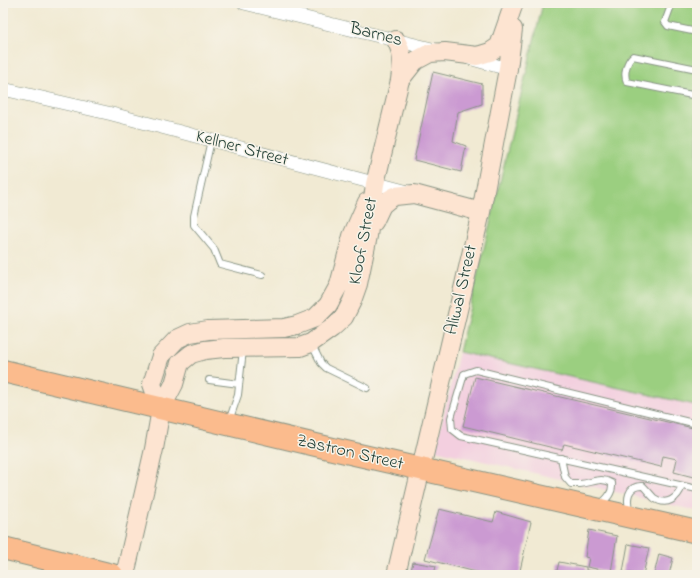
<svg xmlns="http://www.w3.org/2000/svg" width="700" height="578" font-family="'Indie Flower',sans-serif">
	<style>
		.built { fill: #f3cfdf }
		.green { fill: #9bcf80; stroke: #5d865a }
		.building { fill: #cb9ad2 }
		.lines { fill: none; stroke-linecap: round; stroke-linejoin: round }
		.lane-casing { stroke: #889484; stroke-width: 8 }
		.street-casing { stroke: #889484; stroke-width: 14 }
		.secondary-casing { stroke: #889484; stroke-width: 20 }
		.highway-casing { stroke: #889484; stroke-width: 24 }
		.lane { stroke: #fff; stroke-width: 6 }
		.street { stroke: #fff; stroke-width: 13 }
		.secondary { stroke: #fde4d1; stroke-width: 18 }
		.highway { stroke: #fbbb8d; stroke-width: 22 }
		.labels { text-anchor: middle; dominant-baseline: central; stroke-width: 3; stroke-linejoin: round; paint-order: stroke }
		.street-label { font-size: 18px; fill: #1f3d34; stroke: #f7f3e8 }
	</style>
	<rect width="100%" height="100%" fill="#f7f3e8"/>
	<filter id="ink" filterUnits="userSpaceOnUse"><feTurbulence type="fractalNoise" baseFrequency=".025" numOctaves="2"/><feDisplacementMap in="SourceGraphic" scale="8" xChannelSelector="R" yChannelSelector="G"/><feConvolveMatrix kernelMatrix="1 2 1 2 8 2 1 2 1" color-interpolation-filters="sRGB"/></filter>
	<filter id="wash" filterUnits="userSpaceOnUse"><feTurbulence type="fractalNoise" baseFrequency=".012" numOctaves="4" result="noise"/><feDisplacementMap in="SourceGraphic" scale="16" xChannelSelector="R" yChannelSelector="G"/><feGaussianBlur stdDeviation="0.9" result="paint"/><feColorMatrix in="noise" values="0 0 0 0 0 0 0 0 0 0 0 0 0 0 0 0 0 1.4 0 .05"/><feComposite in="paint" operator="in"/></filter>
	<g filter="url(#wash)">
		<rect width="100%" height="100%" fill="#f1ead3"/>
		<path class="built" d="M459,352l235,52 3,-10v117l-262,-61z"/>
		<path class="green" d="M543,3h154v391l-2,11 -236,-53z"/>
		<g id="blocks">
			<path class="building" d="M433,72l49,12v20l-24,8 -5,29 13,5 -5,26 -47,-12z
				M475,377l222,52v49l-23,-6 3,-13 -14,-3 -2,11 -97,-23 -2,6 -99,-24z
				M439,509l54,13 3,-10 35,10 -12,53h-31l-63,-16z
				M589,530l28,6 -6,36 -24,-5 2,-9 -4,-1z
				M628,544l21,4 -6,27 -20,-3z
				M659,554l14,4 -4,17h-15z
				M413,562l23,4 -2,9h-24z
				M559,562l27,5v3l24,5h-54z"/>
		</g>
	</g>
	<g filter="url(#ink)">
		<use href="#blocks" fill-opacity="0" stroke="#889484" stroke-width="1"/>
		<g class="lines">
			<g class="lane-casing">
				<path id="lane" d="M672,3l-7,19 3,4 29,6
					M697,69l-64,-13c-6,5 -10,18 -6,26l70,14
					M211,140l-17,76v9l20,24 6,15 42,11
					M312,345l9,18 5,5 41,20
					M209,380l30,4
					M229,421l9,-26 5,-45
					M697,424l-221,-54 -12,4 -13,44 1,11 9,7 236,53
					M561,458l4,19 6,7c3,0 6,0 9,0 13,-1 20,-8 32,-1 1,10 -5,16 -13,22
					M630,512c-4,-12 -3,-27 13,-26 4,4 7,8 11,12 13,9 24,0 28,-12"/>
			</g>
			<g class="street-casing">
				<path id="street" d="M244,3l196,48
					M469,58l39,11
					M3,89l109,25 296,78"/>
			</g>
			<g class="secondary-casing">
				<path id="secondary" d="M396,40c8,15 6,24 4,40
					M374,222l8,-17 6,-5 7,-4 19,-2 67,18
					M161,409l-9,-25 9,-28 16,-17 13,-6 18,-3 76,-2 13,-3 18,-7 13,-13 11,-20 13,-49 15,-34
					M125,575l29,-126 7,-40 13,-25 6,-21 11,-9 14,-4 19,-2 76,-1 11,-4 21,-15 12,-11 8,-16 6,-17 10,-48 7,-52 25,-104 15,-19 15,-8 15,-1 32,4 13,-4 9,-6 15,-43
					M396,575l85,-363 27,-143 5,-40"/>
			</g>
			<g class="highway-casing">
				<path id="highway" d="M3,371l334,79 360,82
					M3,548l109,27"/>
			</g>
			<use href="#lane" class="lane"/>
			<use href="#street" class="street"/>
			<use href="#secondary" class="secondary"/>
			<use href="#highway" class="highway"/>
		</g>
	</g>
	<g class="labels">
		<g class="street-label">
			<text transform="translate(376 35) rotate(14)">Barnes</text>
			<text transform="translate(242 149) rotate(15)">Kellner Street</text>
			<text transform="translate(364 241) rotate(-79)">Kloof Street</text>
			<text transform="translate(462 290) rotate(-77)">Aliwal Street</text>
			<text transform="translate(350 453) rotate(13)">Zastron Street</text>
		</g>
	</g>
	<rect width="700" height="578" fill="none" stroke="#f7f3e8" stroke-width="16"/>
</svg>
